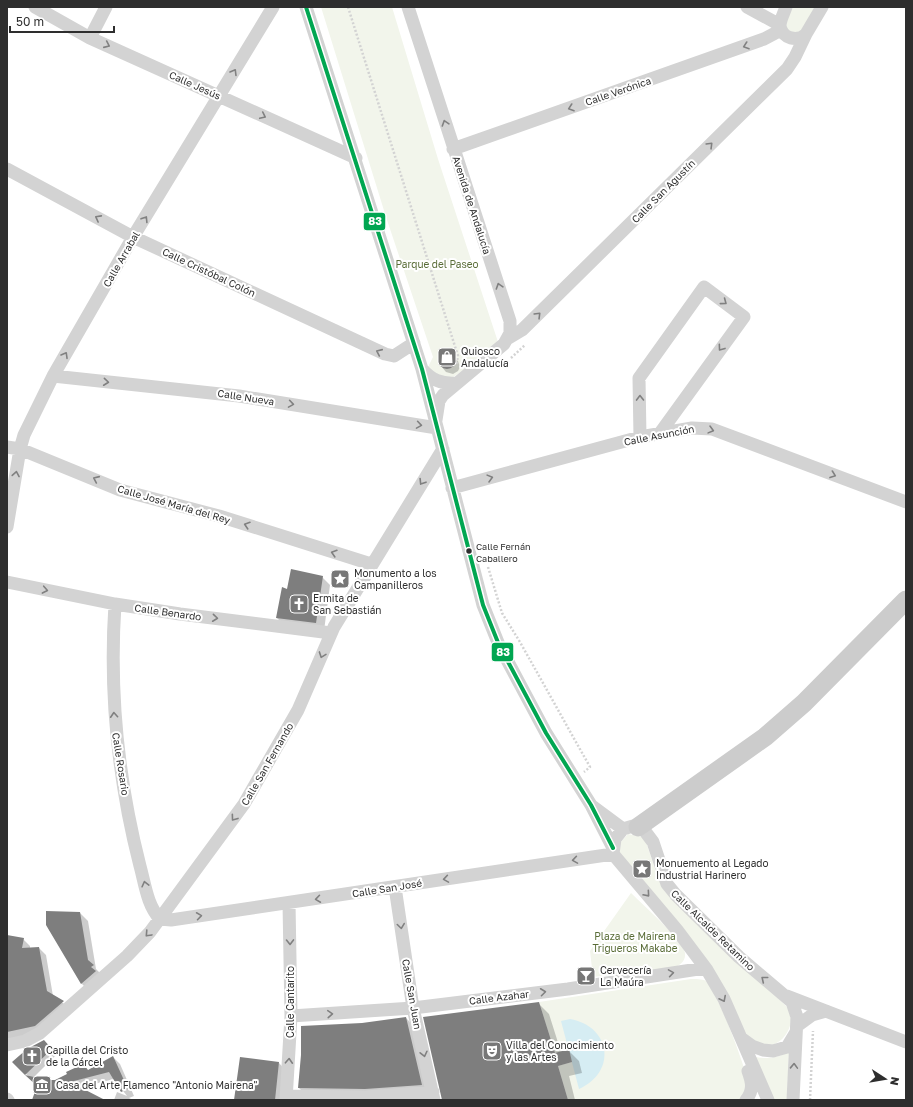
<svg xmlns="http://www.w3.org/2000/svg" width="913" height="1107" font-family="'Golos Text',sans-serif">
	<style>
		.green { fill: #f2f5eb }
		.water { fill: #d6edf3 }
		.shadow { fill: #0003 }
		.building { fill: #7e7e7e }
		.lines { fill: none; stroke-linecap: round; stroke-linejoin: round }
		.path { stroke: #d3d3d3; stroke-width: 2.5; stroke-dasharray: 2 2; stroke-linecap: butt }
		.street { stroke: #d3d3d3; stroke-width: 13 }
		.secondary { stroke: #ccc; stroke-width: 19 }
		.bus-1-casing { stroke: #fff; stroke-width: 7 }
		.bus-1 { stroke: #00a651; stroke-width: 4 }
		.oneway { stroke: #808080 }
		.bus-dot { fill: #2e2e2e; stroke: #fff; stroke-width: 1.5 }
		.labels { text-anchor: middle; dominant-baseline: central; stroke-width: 4; stroke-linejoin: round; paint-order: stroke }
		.bus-label { font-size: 9px; fill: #2e2e2e; stroke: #fff; text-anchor: start }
		.street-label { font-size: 10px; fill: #2e2e2e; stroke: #fff }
		.park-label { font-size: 10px; fill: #5a6d38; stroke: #fff }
		.poi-label { font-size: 10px; fill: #2e2e2e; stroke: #fff; text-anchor: start }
		.line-badge { stroke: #fff; stroke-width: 1.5 }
		.badge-label { font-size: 11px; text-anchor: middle; font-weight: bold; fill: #fff }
	</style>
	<rect width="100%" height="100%" fill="#fff"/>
	<path class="green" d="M321,7h71l46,152 60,183 -40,32 -5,3 -13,1 -12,-11 5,-10 -47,-140z
		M791,7h25l-12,22 -7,5 -9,-4 -2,-4z
		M628,834l15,3 3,5 12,36 130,130c1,4 3,9 3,12 -1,14 -13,28 -28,25 -5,-2 -12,-7 -17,-9l-127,-182 1,-11z
		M631,893c11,11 52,47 54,60 1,8 -5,13 -13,15l-79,9 -3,-26z
		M691,979c4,0 11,0 15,2 11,8 38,84 42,100l-7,19h-173l-10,-34 14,-4 -3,-12 -14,3 -16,-51z
		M789,1052l-2,48h-15l-20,-44c14,4 25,2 37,-4z"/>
	<path class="water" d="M570,1019c40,7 48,52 9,70l-18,-68z"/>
	<path class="shadow" d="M447,352l11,9 2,6 -2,4 -5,3 -7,-2 -5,-6 -2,-6 3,-6z
		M322,577l8,8 -6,46 -39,-5 -8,-8 10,-28z
		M80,913l8,8 8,48 5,5 -11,18 -8,-8 -35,-59z
		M7,936l16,3 7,7v3l9,-1 7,7 7,41 17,12 -31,27 -32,4z
		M538,1003l11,11 12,38 7,-2 11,11 3,12 -13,3 6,24h-132z
		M406,1018l11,11 15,66 -122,4 -11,-11 63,-64z
		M49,1047l7,8 -23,23 23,3 24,-12 9,2 24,-14 7,7 14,32 -5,2 4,2h-19l3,-8 10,4 -13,-17 -35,9 24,12h-70l5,-14 -24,-24z
		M279,1063l9,10 -3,27h-50z"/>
	<path class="building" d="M438 360a9 9 0 1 1 18 0a9 9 0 1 1-18 0Z
		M291,569l32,7 -7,47 -40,-5 6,-31 5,2z
		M46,911l34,1 8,48 6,5 -3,2 5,4 -15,13 -35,-59z
		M7,935l17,3 -2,10 17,-1 8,44 17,10 -29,25 -28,6z
		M539,1002l16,51 14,-4 3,13 -14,4 10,34h-126l-19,-83z
		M406,1017l16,68 -57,4 -67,-1 3,-33v-29l61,-3z
		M44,1040l8,9 -27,26 -13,-13 15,-13z
		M113,1056l15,33 -7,3 -12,-20 -39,10 35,18h-73l5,-14 -12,-11 22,5h8l12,-6 -1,-2 13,-6 1,2 5,-2 3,4z
		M240,1057l39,5 -4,38h-41z"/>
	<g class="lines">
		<path class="path" d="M348,7l110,349 -2,10
			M511,358l14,-13
			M488,567l14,46 18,29 70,125 -6,5
			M810,1100l3,-69"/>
		<path class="street" d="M35,7l55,31 266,120
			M306,7l116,362 61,236 16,40 47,88 45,72 22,43
			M408,7l102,314v12l-6,11 -61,51 -4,6 -3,19
			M747,7l33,18
			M786,7c-2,6 -6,13 -6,19 2,13 18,16 26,8l16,-27
			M90,38l16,-31
			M453,149l311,-110 17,-9
			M7,169l126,68 252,117 9,2 20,-13
			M507,339l15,-9 265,-261 8,-12 11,-23
			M422,369c10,11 19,15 34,14
			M53,376l186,20 198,32
			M640,437l-1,-59 65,-91 40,30 -84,116
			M7,447l13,2 100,41 99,26 152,48
			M452,488l188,-51 52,-9 20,1 194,73
			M7,527l13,-78 4,-14 29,-59 80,-139 140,-230
			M7,582l108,22 65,10 151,19
			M115,604c-6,89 3,176 25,262 5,18 7,39 20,53l11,1 442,-66
			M592,806l31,23
			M395,887l18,121 21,92
			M787,996l119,46
			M291,1016l122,-8 155,-19 137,-21
			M797,1026l15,-11 14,-4
			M741,1038l27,62
			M7,1045l18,-4 15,-8 87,-77 23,-24 94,-128 54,-94 36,-83 109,-178
			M287,1096l78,1 68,-5
			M7,1099l1,1
			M286,1100l5,-84 -2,-113
			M746,1100c8,-10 6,-18 2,-29
			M793,1100l4,-83 -5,-15 -53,-45 -63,-62 -9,-11 -14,-42 -9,-12 -11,-4 -10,3 -8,10 -2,15 64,76 30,40 17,29 17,39 11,8 11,4 10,1 14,-4 9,-15"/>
		<path class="secondary" d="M638,827l127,-90 39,-34 102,-103"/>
		<g class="bus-1-casing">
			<path id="bus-1" d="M306,7l116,362 61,236 16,40 47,88 45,72 22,43"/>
		</g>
		<use href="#bus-1" class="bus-1"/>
	</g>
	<defs><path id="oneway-chevron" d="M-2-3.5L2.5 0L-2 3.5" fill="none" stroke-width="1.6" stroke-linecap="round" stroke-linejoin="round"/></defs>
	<g class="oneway">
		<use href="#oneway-chevron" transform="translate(107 45) rotate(24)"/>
		<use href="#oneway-chevron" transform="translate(746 46) rotate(161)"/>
		<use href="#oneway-chevron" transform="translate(234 72) rotate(-59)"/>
		<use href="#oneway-chevron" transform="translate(571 108) rotate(161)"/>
		<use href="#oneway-chevron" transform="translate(263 116) rotate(25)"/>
		<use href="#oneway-chevron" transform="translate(445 123) rotate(-108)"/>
		<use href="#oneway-chevron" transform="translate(710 145) rotate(-45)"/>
		<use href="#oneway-chevron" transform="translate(98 218) rotate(-152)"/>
		<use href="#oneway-chevron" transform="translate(145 219) rotate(-58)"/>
		<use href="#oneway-chevron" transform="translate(499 286) rotate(-108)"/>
		<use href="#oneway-chevron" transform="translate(724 302) rotate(37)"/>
		<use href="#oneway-chevron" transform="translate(538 315) rotate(-45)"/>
		<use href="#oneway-chevron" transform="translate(721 348) rotate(126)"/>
		<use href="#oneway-chevron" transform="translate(379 352) rotate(-156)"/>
		<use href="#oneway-chevron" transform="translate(65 355) rotate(-60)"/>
		<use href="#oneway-chevron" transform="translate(106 382) rotate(6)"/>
		<use href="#oneway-chevron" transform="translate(640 398) rotate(-91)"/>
		<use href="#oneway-chevron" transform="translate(291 404) rotate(9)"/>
		<use href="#oneway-chevron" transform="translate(419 425) rotate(9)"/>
		<use href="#oneway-chevron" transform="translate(711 430) rotate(15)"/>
		<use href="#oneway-chevron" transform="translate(16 474) rotate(-80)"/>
		<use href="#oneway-chevron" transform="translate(833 475) rotate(20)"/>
		<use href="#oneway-chevron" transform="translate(490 478) rotate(-15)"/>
		<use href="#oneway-chevron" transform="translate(96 479) rotate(-156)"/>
		<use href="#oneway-chevron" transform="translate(422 482) rotate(122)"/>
		<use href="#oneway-chevron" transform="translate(247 525) rotate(-162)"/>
		<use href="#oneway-chevron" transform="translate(334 553) rotate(-163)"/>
		<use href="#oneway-chevron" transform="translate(45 590) rotate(11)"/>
		<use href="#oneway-chevron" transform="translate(215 618) rotate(6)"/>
		<use href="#oneway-chevron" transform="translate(322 655) rotate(110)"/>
		<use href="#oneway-chevron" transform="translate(114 715) rotate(-94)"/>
		<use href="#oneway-chevron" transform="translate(234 818) rotate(126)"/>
		<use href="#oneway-chevron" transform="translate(575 860) rotate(171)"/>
		<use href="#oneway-chevron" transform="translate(446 879) rotate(171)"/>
		<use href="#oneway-chevron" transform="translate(145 884) rotate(-104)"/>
		<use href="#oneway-chevron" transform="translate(647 894) rotate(49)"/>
		<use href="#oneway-chevron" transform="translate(318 899) rotate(172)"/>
		<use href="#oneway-chevron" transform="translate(199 916) rotate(-8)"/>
		<use href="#oneway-chevron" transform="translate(401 926) rotate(82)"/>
		<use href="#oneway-chevron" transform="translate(148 934) rotate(133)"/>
		<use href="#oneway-chevron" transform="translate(290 942) rotate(89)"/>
		<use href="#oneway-chevron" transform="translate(671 973) rotate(-9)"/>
		<use href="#oneway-chevron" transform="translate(764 979) rotate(-141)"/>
		<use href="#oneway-chevron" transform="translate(543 992) rotate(-7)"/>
		<use href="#oneway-chevron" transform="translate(723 999) rotate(63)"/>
		<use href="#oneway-chevron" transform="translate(330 1014) rotate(-4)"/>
		<use href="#oneway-chevron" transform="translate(424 1054) rotate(77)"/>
		<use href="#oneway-chevron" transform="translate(289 1061) rotate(-87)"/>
		<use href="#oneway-chevron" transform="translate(794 1066) rotate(-88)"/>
	</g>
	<defs>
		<g id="shop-square" transform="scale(1)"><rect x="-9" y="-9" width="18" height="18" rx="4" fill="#777" stroke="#fff"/><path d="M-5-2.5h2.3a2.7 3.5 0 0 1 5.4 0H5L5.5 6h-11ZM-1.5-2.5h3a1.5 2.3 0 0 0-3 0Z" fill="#fff"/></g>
		<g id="sight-square" transform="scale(1)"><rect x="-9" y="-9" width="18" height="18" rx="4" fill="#777" stroke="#fff"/><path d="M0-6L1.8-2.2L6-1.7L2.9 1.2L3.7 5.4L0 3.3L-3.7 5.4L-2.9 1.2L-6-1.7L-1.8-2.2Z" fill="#fff"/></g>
		<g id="church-square" transform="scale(1)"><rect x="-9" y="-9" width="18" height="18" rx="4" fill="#777" stroke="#fff"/><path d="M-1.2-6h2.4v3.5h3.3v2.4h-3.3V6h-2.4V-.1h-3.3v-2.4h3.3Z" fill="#fff"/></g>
		<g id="bar-square" transform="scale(1)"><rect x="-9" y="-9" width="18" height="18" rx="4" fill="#777" stroke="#fff"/><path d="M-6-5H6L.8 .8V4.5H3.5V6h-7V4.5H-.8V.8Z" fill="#fff"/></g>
		<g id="theatre-square" transform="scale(1)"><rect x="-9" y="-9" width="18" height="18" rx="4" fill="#777" stroke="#fff"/><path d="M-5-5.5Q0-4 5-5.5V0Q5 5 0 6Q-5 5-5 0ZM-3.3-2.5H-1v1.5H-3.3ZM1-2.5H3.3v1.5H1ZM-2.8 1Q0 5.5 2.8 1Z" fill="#fff"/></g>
		<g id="museum-square" transform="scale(1)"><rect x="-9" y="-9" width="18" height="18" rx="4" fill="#777" stroke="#fff"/><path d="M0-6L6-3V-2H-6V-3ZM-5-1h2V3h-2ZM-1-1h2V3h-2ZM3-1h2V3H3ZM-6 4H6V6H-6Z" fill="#fff"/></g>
	</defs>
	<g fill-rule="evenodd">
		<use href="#shop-square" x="447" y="357"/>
		<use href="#sight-square" x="340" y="579"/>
		<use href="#church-square" x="299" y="604"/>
		<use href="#sight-square" x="642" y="869"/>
		<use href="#bar-square" x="586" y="976"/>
		<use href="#theatre-square" x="492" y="1051"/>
		<use href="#church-square" x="32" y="1056"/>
		<use href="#museum-square" x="42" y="1085"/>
	</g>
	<circle class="bus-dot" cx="469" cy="551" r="3.5"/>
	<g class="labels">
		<g class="bus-label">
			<text x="476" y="546">Calle Fernán<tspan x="476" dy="12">Caballero</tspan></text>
		</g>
		<g class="street-label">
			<text transform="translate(195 85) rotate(24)">Calle Jesús</text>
			<text transform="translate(618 91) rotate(-19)">Calle Verónica</text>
			<text transform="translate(663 191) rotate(-45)">Calle San Agustín</text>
			<text transform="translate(472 205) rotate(72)">Avenida de Andalucía</text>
			<text transform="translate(121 259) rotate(-60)">Calle Arrabal</text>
			<text transform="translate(209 272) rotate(25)">Calle Cristóbal Colón</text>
			<text transform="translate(246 397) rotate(9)">Calle Nueva</text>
			<text transform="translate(659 435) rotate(-11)">Calle Asunción</text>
			<text transform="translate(174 504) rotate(16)">Calle José María del Rey</text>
			<text transform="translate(168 612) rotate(8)">Calle Benardo</text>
			<text transform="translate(121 764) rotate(81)">Calle Rosario</text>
			<text transform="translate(267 764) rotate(-60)">Calle San Fernando</text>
			<text transform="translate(387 888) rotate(-9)">Calle San José</text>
			<text transform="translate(713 930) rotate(44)">Calle Alcalde Retamino</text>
			<text transform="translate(412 994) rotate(80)">Calle San Juan</text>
			<text transform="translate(499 997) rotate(-7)">Calle Azahar</text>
			<text transform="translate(290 1002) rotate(-90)">Calle Cantarito</text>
		</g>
		<g class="park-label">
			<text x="437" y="264">Parque del Paseo</text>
			<text x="635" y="936">Plaza de Mairena<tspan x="635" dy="12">Trigueros Makabe</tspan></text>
		</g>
		<g class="poi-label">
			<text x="461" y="351">Quiosco<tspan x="461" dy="12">Andalucía</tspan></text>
			<text x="354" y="573">Monumento a los<tspan x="354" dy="12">Campanilleros</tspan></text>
			<text x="313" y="598">Ermita de<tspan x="313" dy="12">San Sebastián</tspan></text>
			<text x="656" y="863">Monuemento al Legado<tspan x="656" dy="12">Industrial Harinero</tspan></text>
			<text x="600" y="970">Cervecería<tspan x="600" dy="12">La Maúra</tspan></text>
			<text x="506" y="1045">Villa del Conocimiento<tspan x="506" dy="12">y las Artes</tspan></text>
			<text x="46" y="1050">Capilla del Cristo<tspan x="46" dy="12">de la Cárcel</tspan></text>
			<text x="56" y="1085">Casa del Arte Flamenco "Antonio Mairena"</text>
		</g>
	</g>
	<g class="line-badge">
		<rect x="363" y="212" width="23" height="19" rx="4" fill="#00a651"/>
		<rect x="491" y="642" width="23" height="20" rx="4" fill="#00a651"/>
	</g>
	<g class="badge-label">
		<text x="375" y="225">83</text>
		<text x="503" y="656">83</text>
	</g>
	<rect width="913" height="1107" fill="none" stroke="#2e2e2e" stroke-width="16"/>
	<g transform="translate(885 1079) rotate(102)" stroke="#ffffff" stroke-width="3" paint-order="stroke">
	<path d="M0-3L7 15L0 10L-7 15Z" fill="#2e2e2e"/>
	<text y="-6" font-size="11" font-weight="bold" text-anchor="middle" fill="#2e2e2e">N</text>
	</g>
	<path d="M10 26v6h104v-6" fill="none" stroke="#2e2e2e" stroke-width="2"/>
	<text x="16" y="26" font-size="12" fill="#2e2e2e" stroke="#ffffff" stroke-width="3" paint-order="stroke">50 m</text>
</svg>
